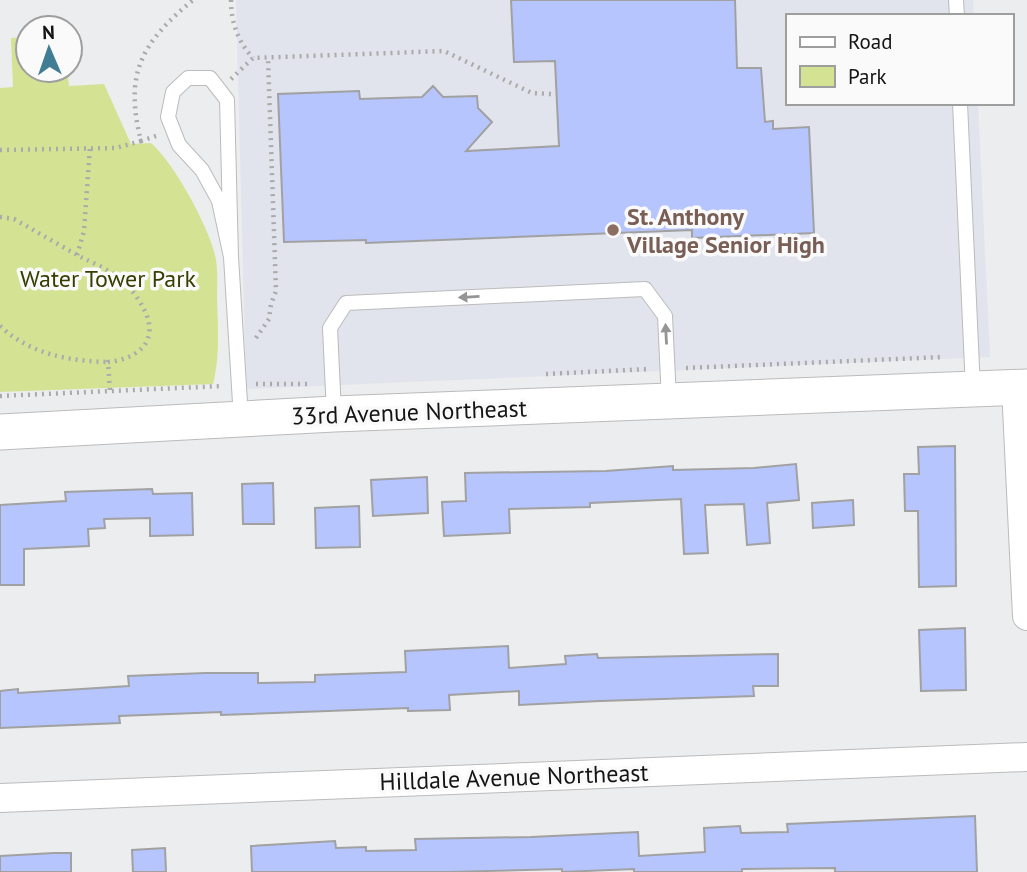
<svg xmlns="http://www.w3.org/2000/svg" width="1027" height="872" font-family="'PT Sans',sans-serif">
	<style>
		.built { fill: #e2e4ed }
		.green { fill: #d4e294 }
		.building { fill: #b7c5ff; stroke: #a1a1a2; stroke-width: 2 }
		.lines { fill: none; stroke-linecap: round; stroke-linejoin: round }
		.service-casing { stroke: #bbbbbc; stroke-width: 16 }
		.minor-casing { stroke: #bbbbbc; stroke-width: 30 }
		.tertiary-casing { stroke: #bbbbbc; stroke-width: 37 }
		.path { stroke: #aaaaab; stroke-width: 4.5; stroke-dasharray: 2 5; stroke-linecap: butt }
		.service { stroke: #fff; stroke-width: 14 }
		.minor { stroke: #fff; stroke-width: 28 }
		.tertiary { stroke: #fff; stroke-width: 35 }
		.oneway { fill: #959595 }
		.education-dot { fill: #8d6e63; stroke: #fafafb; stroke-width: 2.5 }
		.labels { text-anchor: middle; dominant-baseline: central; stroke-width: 7; stroke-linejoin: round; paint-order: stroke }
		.education-label { font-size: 24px; font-weight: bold; fill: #785e54; stroke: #fafafb; text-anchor: start }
		.park-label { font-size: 24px; fill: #373e00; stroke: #fafafb }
		.street-label { font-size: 24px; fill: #141414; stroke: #fafafb }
	</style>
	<rect width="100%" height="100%" fill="#ecedee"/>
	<path class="built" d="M236,0h737l1,16h-187v87h191l12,254 -744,32z"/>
	<path class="green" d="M28,37v33h39l2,16 35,-2 27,60 20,-1c23,20 60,87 65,117 2,12 1,26 1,38 1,30 3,58 -4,86l-213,8v-304l13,-1 -2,-49z"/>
	<path class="building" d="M511,0h224l2,68h24l4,54 8,-1v8l36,-2 5,106 -122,5v-8l-326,13v-3l-82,2 -6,-148 81,-3 1,8 62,-2 11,-11 10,11 34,-1 1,12 14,14 -26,29 93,-5 -4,-85 -41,1z
		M955,446l1,140 -37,1 -1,-76h-13l-1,-37h15l-1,-27z
		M796,464l3,36 -32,3 3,40 -23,2 -3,-41 -39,1 3,48 -24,1 -3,-55 -91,4v4l-81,2 1,24 -66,3 -2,-34 24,-1 -1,-28 141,-2 67,-5v4l81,-2z
		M427,477l1,36 -55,3 -2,-36z
		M273,483l1,41h-31l-1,-40z
		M152,489l1,5 39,-1 1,42 -43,1v-18l-46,1 1,9 -17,1 1,17 -65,3v36h-24v-80l66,-4 -1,-9z
		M853,500l1,25 -41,3 -1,-25z
		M359,506l1,41 -44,1 -1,-40z
		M965,628l1,62 -45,1 -2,-61z
		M508,646l1,22 57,-4 -1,-8 32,-2 1,4 180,-4v32h-25l1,10 -154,5 -81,4v-14l-70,4 1,15 -42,1v-3l-187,7v-3l-102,4 1,7 -120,5v-37l18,-2v4l111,-7 -1,-10 78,-3h52v10l57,-1v-7l91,-3 -1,-21z
		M975,816l2,56h-142v-4l-93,1v3h-108v-3l-72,3v-3l-113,3h-197l-1,-26 84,-5 1,7 30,-1v4l50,-1 -1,-11 116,-2 107,-5 1,24 66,-4 -1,-24 36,-2 1,7 47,-1 -1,-8z
		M165,848l1,24h-33l-1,-22z
		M54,853h17v19h-71v-16z"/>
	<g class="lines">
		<g class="service-casing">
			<path id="service" d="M956,0l1,16
				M960,103l13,286
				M231,257l-4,-157 -17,-22h-22l-15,14 -5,25 11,28 23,25 17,31 12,56 10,162
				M334,413l-4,-85 16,-25 299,-14 20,27 4,84"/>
		</g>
		<g class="minor-casing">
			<path id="minor" d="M1016,387l11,229
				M0,798l1027,-41"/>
		</g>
		<g class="tertiary-casing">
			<path id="tertiary" d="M0,432l334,-18 693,-27"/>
		</g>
		<path class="path" d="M231,0c0,22 7,42 22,58
			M231,79l22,-21 191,-7 88,42 19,1
			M156,136l-15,5c-17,-67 0,-98 52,-141
			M0,150l116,-2 25,-7
			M0,217l14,2c23,13 45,26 67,38 14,7 31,14 42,24 13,13 32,38 25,57 -5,16 -26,23 -40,24l2,30
			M77,255l7,-24 6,-84
			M0,326c30,28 68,35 108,36
			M256,338l13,-19 2,-15 5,-13 -8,-233
			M686,368l258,-11
			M546,374l103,-5
			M256,384h51
			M0,396l223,-10"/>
		<use href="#service" class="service"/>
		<use href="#minor" class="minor"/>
		<use href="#tertiary" class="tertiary"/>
	</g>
	<defs><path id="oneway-solid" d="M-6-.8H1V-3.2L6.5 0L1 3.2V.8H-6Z" transform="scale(1.75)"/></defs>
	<g class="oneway">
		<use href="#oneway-solid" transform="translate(469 297) rotate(177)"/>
		<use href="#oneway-solid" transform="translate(666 334) rotate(-93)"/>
	</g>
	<circle class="education-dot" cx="613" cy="230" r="7"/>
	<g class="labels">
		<g class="education-label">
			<text x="627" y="216">St. Anthony<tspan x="627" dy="28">Village Senior High</tspan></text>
		</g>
		<g class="park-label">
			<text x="108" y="278">Water Tower Park</text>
		</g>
		<g class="street-label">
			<text transform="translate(409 412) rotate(-2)">33rd Avenue Northeast</text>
			<text transform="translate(514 777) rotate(-2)">Hilldale Avenue Northeast</text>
		</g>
	</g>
	<rect x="786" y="14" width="228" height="91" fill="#fafafb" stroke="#9e9e9f" stroke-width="2"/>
	<rect x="800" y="37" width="35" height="10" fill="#ffffff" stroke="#9e9e9f" stroke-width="2"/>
	<text x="848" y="49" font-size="21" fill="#141414">Road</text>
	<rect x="800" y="66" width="35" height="21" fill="#d4e294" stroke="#9e9e9f" stroke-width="2"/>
	<text x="848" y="84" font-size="21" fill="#141414">Park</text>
	<g transform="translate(49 49) rotate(358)"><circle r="33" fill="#fafafb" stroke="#9e9e9f" stroke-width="2"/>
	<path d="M0-5L12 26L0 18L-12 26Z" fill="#407d94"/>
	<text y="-10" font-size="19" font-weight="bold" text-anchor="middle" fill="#141414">N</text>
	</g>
</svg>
